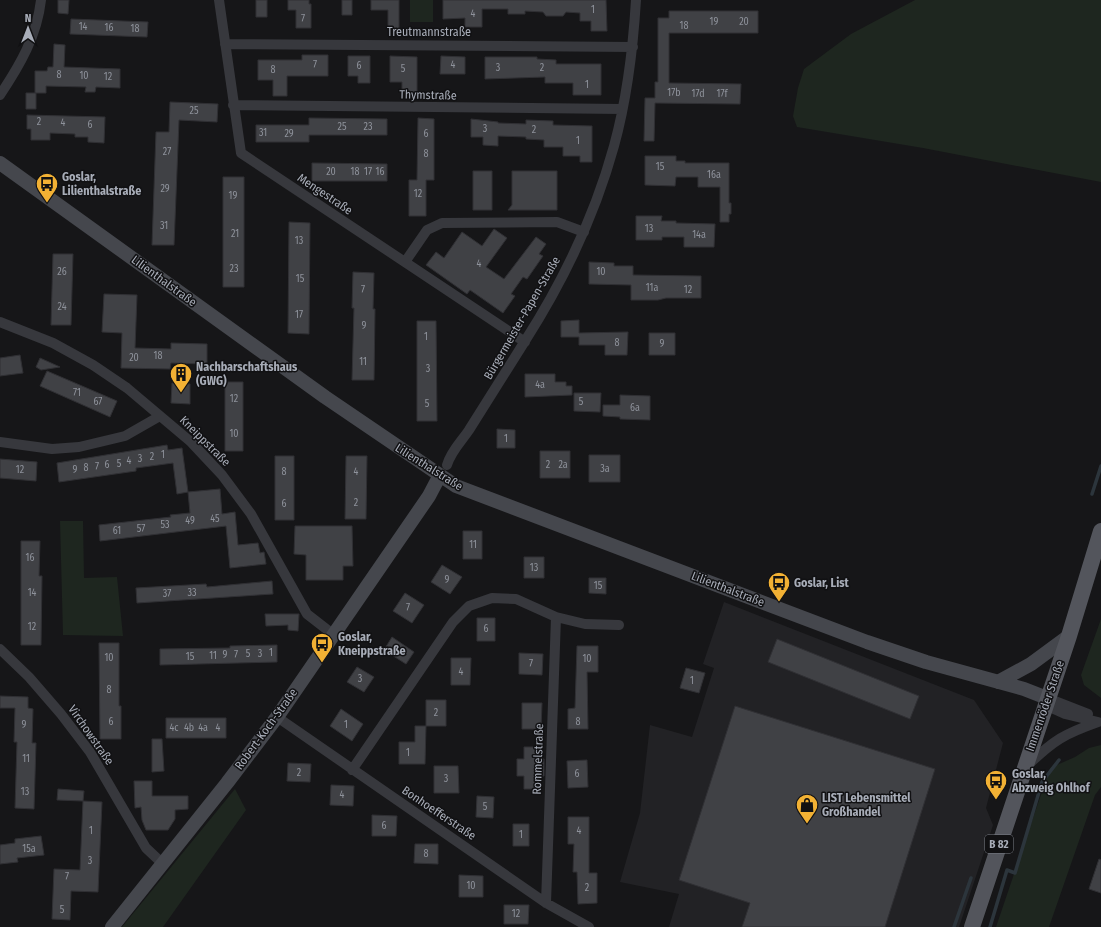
<svg xmlns="http://www.w3.org/2000/svg" width="1101" height="927" font-family="'Fira Sans Condensed',sans-serif">
	<style>
		.built { fill: #222225 }
		.green { fill: #1e261f }
		.lines { fill: none; stroke-linecap: round; stroke-linejoin: round }
		.stream { stroke: #2c353c; stroke-width: 3.5 }
		.building { fill: #404145; stroke: #303034 }
		.street { stroke: #37383d; stroke-width: 10 }
		.secondary { stroke: #45474d; stroke-width: 14 }
		.primary { stroke: #53555c; stroke-width: 16 }
		.labels { text-anchor: middle; dominant-baseline: central; stroke-width: 3; stroke-linejoin: round; paint-order: stroke }
		.number-label { font-size: 10px; fill: #8e929b }
		.shield { fill: #111113; stroke: #7b7e86; stroke-width: 1 }
		.shield-label { font-size: 11px; font-weight: bold; fill: #a8adb8 }
		.street-label { font-size: 12px; fill: #a8adb8; stroke: #111113 }
		.poi-label { font-size: 12px; font-weight: bold; fill: #a8adb8; stroke: #111113; text-anchor: start }
	</style>
	<rect width="100%" height="100%" fill="#161618"/>
	<path class="built" d="M724,602l250,98 29,43 -17,65 7,17 -34,102h-290l10,-33 -59,-12 20,-69 10,-88 42,12 22,-69 -11,-4z"/>
	<path class="green" d="M410,0h23v22h-23z
		M915,0h186v182l-178,-34 -126,-21 -4,-11 5,-28 6,-19 47,-35z
		M60,521h23l1,57 33,-1 6,59 -60,-1z
		M1101,619v79l-17,-13 -3,-10z
		M1101,745v42l-6,8 -46,132h-53l54,-159 25,-11 14,-9z
		M235,789l11,21 -83,117h-41z"/>
	<g class="lines">
		<path class="stream" d="M1092,494l9,-28
			M954,927l17,-49
			M990,927l17,-57 8,3 27,-91 17,-22"/>
	</g>
	<path class="building" d="M58,0h11l-1,14 -10,-1z
		M256,0h11v17h-11z
		M288,0h21v4h2v24h-15v-18h-8z
		M342,0h10v15h-10z
		M371,0h28v29h-11v-19h-17z
		M443,0h163l1,31h-16v-10h-11v-8l-14,-1 -3,4h-17l-3,-4 -18,-1v3h-17v-5h-26v18h-17v-9l-22,1z
		M669,11h89v22h-89v50l72,1 -1,20 -85,-1 -1,38h-10l1,-43h10v-16h3v-64h11z
		M71,19l77,3 -1,15 -77,-3z
		M54,44l11,1 -1,22 56,2v19l-24,-1 -1,5h-10l1,-5 -40,-1v7h-11v-22h12l1,-4h5z
		M302,55h26v21h-41v20h-14v-16h-15v-20h44z
		M348,56h22v27h-12v-7h-10z
		M390,56l27,1v36h-15v-11h-12z
		M441,56l24,1v17h-25z
		M485,57h52v2l19,1v4h45v31h-28v-12h-28v-6l-60,2z
		M26,93h10v16h-10z
		M170,102l48,2 -1,18 -38,-2 -5,125h-22l4,-113h13z
		M27,115l78,2 -1,26 -16,-1v-5h-13v-3l-25,-1v7h-19v-11h-4z
		M309,118l78,1v16h-78v7h-53v-17h53z
		M418,118l16,1v61h-8v36h-17v-36h8z
		M471,119l27,3v1l28,1v-4l27,1v4l39,1v36h-12v-6h-17v-9h-19v-7l-18,-1v-2l-28,-1v10l-15,-1v-8h-12z
		M645,156h31v5h9v2h44v40h2v11h-2v8h-9v-35h-22v-10h-22l-1,9 -30,-1z
		M312,163l75,1v17h-75z
		M473,171h19v39h-19z
		M512,171h45v39h-49l4,-5z
		M223,177h21v110h-21z
		M636,216h26l-1,5h15v2l39,1 -1,23h-30v-10h-22v3h-26z
		M289,222l21,1 -1,111 -21,-1z
		M494,229l13,9 -21,29 18,12 32,-42 10,7 -7,10 4,2 -16,23 -4,-2 -12,17 4,2 -12,17 -33,-23 -3,4 -41,-29 10,-13 8,6 18,-26 20,14z
		M53,254h20l-2,71h-20z
		M589,262l25,1v3h19v9l68,1v22h-35l-8,2h-27v-15l-42,-1z
		M353,272l21,1 -1,36h2l-1,71h-22l2,-72h-2z
		M104,294l33,1 -2,53 36,1v-6l36,1v20l-36,-1 -1,6 -49,-1 1,-35 -20,-1z
		M579,320v13l49,-1 -1,23h-22v-10h-26v-8h-18v-16z
		M417,321h19l1,100h-20z
		M649,333h26v22h-26z
		M20,355l3,18 -23,3v-18z
		M40,358l20,9 -19,3 -5,-3z
		M47,371l70,30 -7,16 -70,-31z
		M525,374h30v8h11v4h6v9l-47,2z
		M225,382h18v69h-18z
		M172,383l18,1v20l-19,-1z
		M574,393h27l-1,19 -26,-1z
		M620,395l30,1v24l-30,-1v-2l-17,-1v-11h17z
		M497,429l18,1v18h-18z
		M167,445l1,5 14,-2 6,44 -11,2 -4,-31 -37,5v3l-77,11 -2,-19z
		M540,451h30v27h-30z
		M589,455h31v27h-31z
		M275,456h19v64h-19z
		M346,456h21l-1,63h-21z
		M0,459l37,3 -1,19 -36,-3z
		M220,489l2,25 13,-2 3,33 20,-2 2,10 4,-1 2,12 -36,4 -4,-42 -126,15 -1,-16 72,-8 -1,-2 20,-2 -2,-21z
		M295,526h57l1,40h-10v14h-37v-25l-12,-1z
		M463,531h19v28h-19z
		M21,541h19l-1,35h3l-1,69h-20z
		M524,557h20v21h-20z
		M442,565l20,12 -12,17 -19,-12z
		M589,578h17v16l-17,-1z
		M272,581l1,13 -136,9 -1,-15 70,-4 1,3z
		M405,593l19,12 -12,18 -19,-12z
		M265,614h34l-1,17 -10,-1v-5l-22,1z
		M477,618h18v23h-18z
		M392,637l22,15 -8,12 -22,-14z
		M777,639l142,57 -9,23 -142,-57z
		M99,643h20v63h2v33h-21z
		M277,645v17l-117,3v-16l70,-1v-2z
		M577,646h21v26h-11l1,57h-20v-20l7,-1z
		M519,653l24,1 -1,21 -23,-1z
		M451,658h20l-1,27h-19z
		M357,667l17,10 -10,15 -17,-10z
		M686,668l19,5 -6,20 -19,-5z
		M0,696l28,1v11l5,1 -1,34h4l-2,66 -19,-1 2,-66h-3l1,-34h-15z
		M426,700h20v26h-20z
		M522,703h20l-1,26h-19z
		M735,706l200,63 -50,158h-143l8,-24 -71,-23z
		M341,709l22,15 -11,17 -22,-15z
		M166,718h60v20h-60z
		M415,726h11l-1,38h-26v-22h16z
		M152,739h10l2,32 -12,1z
		M524,747h15v12h5v17h-5v13h-15v-13h-7v-17h7z
		M587,760l1,27 -20,1 -1,-27z
		M288,763l23,1 -1,18 -23,-1z
		M434,766h24l1,27h-25z
		M134,781h18v15h36v13l-13,1v9l-7,11h-22l-4,-10 -1,-13 -6,1z
		M331,785l23,1 -1,20 -23,-1z
		M58,789l26,2 -1,10 -26,-1z
		M477,796l17,1 -1,21 -17,-1z
		M83,801l19,1 -4,90 -27,-1 -1,29 -18,-1 2,-50 26,1z
		M372,815l25,1 -1,20h-24z
		M568,817h21v56h8v30l-19,1 -1,-32h-4l1,-28h-6z
		M513,824h16v22h-16z
		M41,836l3,19 -27,3 1,4 -18,2v-19l15,-2v-4z
		M415,844h23v20l-24,-1z
		M1099,859l2,1v33l-12,-4z
		M459,875l24,1v21h-24z
		M504,905h25l-1,19h-24z"/>
	<g class="lines">
		<path class="street" d="M219,0l22,153 284,189
			M225,44l408,3
			M0,95c20,-30 37,-59 41,-95
			M233,105l389,4
			M405,262l22,-32 15,-7 115,-1 27,10
			M0,322l53,21 40,22 34,23 64,54 31,33 29,39 56,100 27,21
			M0,442l52,7 27,-2 46,-11 35,-20
			M447,465c4,-14 14,-23 22,-35 19,-30 38,-60 56,-89 39,-61 70,-126 89,-195 13,-47 19,-97 22,-146
			M0,649l29,28 32,37 29,38 56,96 17,16
			M1047,698l41,16
			M1045,705l20,9 33,8
			M277,717l269,186 43,24
			M1028,765c26,-25 36,-31 70,-43
			M352,770l101,-148 16,-16 23,-8 24,1 40,18 29,7 34,1
			M546,903l10,-286"/>
		<path class="secondary" d="M0,163l325,234 131,89 411,156 59,20 98,27 23,9
			M998,682l33,-18 38,-28
			M112,927l115,-144 50,-66 152,-221 11,-21"/>
		<path class="primary" d="M972,927l97,-291 32,-105"/>
	</g>
	<defs>
		<g id="bus-pin" transform="scale(1.15)"><path d="M0 17L-7.5 6A9.5 9.5 0 1 1 7.5 6Z" fill="#f2b134" stroke="#111113"/><path d="M-5-6H5V4H4V6H2V4H-2V6H-4V4H-5ZM-3.5-4V0h7V-4ZM-3.5 1.2v1.5H-2V1.2ZM2 1.2v1.5H3.5V1.2Z" fill="#111"/></g>
		<g id="building-pin" transform="scale(1.15)"><path d="M0 17L-7.5 6A9.5 9.5 0 1 1 7.5 6Z" fill="#f2b134" stroke="#111113"/><path d="M-4-6H4V6H1V3H-1V6H-4ZM-2.5-4.3h1.7v1.8h-1.7ZM.8-4.3h1.7v1.8H.8ZM-2.5-1h1.7V.8h-1.7ZM.8-1h1.7V.8H.8Z" fill="#111"/></g>
		<g id="shop-pin" transform="scale(1.15)"><path d="M0 17L-7.5 6A9.5 9.5 0 1 1 7.5 6Z" fill="#f2b134" stroke="#111113"/><path d="M-5-2.5h2.3a2.7 3.5 0 0 1 5.4 0H5L5.5 6h-11ZM-1.5-2.5h3a1.5 2.3 0 0 0-3 0Z" fill="#111"/></g>
	</defs>
	<g fill-rule="evenodd">
		<use href="#bus-pin" x="47" y="184"/>
		<use href="#building-pin" x="181" y="374"/>
		<use href="#bus-pin" x="779" y="583"/>
		<use href="#bus-pin" x="322" y="644"/>
		<use href="#bus-pin" x="996" y="781"/>
		<use href="#shop-pin" x="807" y="805"/>
	</g>
	<g class="labels">
		<g class="number-label">
			<text x="593" y="10">1</text>
			<text x="473" y="14">4</text>
			<text x="303" y="19">7</text>
			<text x="714" y="22">19</text>
			<text x="744" y="22">20</text>
			<text x="684" y="26">18</text>
			<text x="83" y="27">14</text>
			<text x="109" y="28">16</text>
			<text x="135" y="29">18</text>
			<text x="315" y="65">7</text>
			<text x="453" y="65">4</text>
			<text x="359" y="66">6</text>
			<text x="498" y="68">3</text>
			<text x="542" y="68">2</text>
			<text x="403" y="69">5</text>
			<text x="273" y="70">8</text>
			<text x="59" y="75">8</text>
			<text x="84" y="76">10</text>
			<text x="108" y="77">12</text>
			<text x="587" y="85">1</text>
			<text x="674" y="93">17b</text>
			<text x="698" y="94">17d</text>
			<text x="722" y="94">17f</text>
			<text x="194" y="111">25</text>
			<text x="39" y="122">2</text>
			<text x="63" y="123">4</text>
			<text x="90" y="125">6</text>
			<text x="342" y="127">25</text>
			<text x="368" y="127">23</text>
			<text x="485" y="129">3</text>
			<text x="534" y="130">2</text>
			<text x="263" y="133">31</text>
			<text x="289" y="134">29</text>
			<text x="426" y="134">6</text>
			<text x="578" y="141">1</text>
			<text x="167" y="152">27</text>
			<text x="426" y="154">8</text>
			<text x="660" y="167">15</text>
			<text x="331" y="172">20</text>
			<text x="355" y="172">18</text>
			<text x="368" y="172">17</text>
			<text x="380" y="172">16</text>
			<text x="714" y="175">16a</text>
			<text x="165" y="189">29</text>
			<text x="418" y="194">12</text>
			<text x="233" y="196">19</text>
			<text x="164" y="226">31</text>
			<text x="649" y="229">13</text>
			<text x="235" y="234">21</text>
			<text x="699" y="235">14a</text>
			<text x="299" y="241">13</text>
			<text x="479" y="264">4</text>
			<text x="234" y="269">23</text>
			<text x="62" y="272">26</text>
			<text x="601" y="272">10</text>
			<text x="300" y="279">15</text>
			<text x="652" y="288">11a</text>
			<text x="363" y="290">7</text>
			<text x="688" y="290">12</text>
			<text x="62" y="307">24</text>
			<text x="299" y="315">17</text>
			<text x="364" y="326">9</text>
			<text x="426" y="337">1</text>
			<text x="617" y="343">8</text>
			<text x="662" y="344">9</text>
			<text x="158" y="356">18</text>
			<text x="134" y="358">20</text>
			<text x="363" y="362">11</text>
			<text x="428" y="369">3</text>
			<text x="540" y="385">4a</text>
			<text x="77" y="393">71</text>
			<text x="234" y="399">12</text>
			<text x="98" y="402">67</text>
			<text x="581" y="402">5</text>
			<text x="427" y="404">5</text>
			<text x="635" y="408">6a</text>
			<text x="234" y="434">10</text>
			<text x="506" y="439">1</text>
			<text x="163" y="455">1</text>
			<text x="152" y="457">2</text>
			<text x="140" y="459">3</text>
			<text x="129" y="461">4</text>
			<text x="119" y="464">5</text>
			<text x="107" y="465">6</text>
			<text x="548" y="465">2</text>
			<text x="563" y="465">2a</text>
			<text x="97" y="467">7</text>
			<text x="86" y="468">8</text>
			<text x="605" y="469">3a</text>
			<text x="20" y="470">12</text>
			<text x="75" y="470">9</text>
			<text x="284" y="472">8</text>
			<text x="356" y="472">4</text>
			<text x="356" y="503">2</text>
			<text x="284" y="504">6</text>
			<text x="215" y="519">45</text>
			<text x="190" y="521">49</text>
			<text x="165" y="525">53</text>
			<text x="141" y="529">57</text>
			<text x="117" y="531">61</text>
			<text x="473" y="545">11</text>
			<text x="30" y="558">16</text>
			<text x="534" y="568">13</text>
			<text x="447" y="580">9</text>
			<text x="598" y="586">15</text>
			<text x="32" y="593">14</text>
			<text x="192" y="593">33</text>
			<text x="167" y="594">37</text>
			<text x="408" y="608">7</text>
			<text x="32" y="627">12</text>
			<text x="486" y="629">6</text>
			<text x="271" y="653">1</text>
			<text x="248" y="654">5</text>
			<text x="260" y="654">3</text>
			<text x="225" y="655">9</text>
			<text x="236" y="655">7</text>
			<text x="213" y="656">11</text>
			<text x="190" y="657">15</text>
			<text x="109" y="658">10</text>
			<text x="587" y="659">10</text>
			<text x="531" y="664">7</text>
			<text x="461" y="672">4</text>
			<text x="360" y="679">3</text>
			<text x="692" y="681">1</text>
			<text x="109" y="690">8</text>
			<text x="436" y="713">2</text>
			<text x="111" y="722">6</text>
			<text x="578" y="722">8</text>
			<text x="24" y="725">9</text>
			<text x="346" y="725">1</text>
			<text x="174" y="728">4c</text>
			<text x="189" y="728">4b</text>
			<text x="203" y="728">4a</text>
			<text x="218" y="728">4</text>
			<text x="408" y="753">1</text>
			<text x="26" y="759">11</text>
			<text x="299" y="773">2</text>
			<text x="577" y="774">6</text>
			<text x="446" y="779">3</text>
			<text x="25" y="792">13</text>
			<text x="342" y="795">4</text>
			<text x="485" y="807">5</text>
			<text x="384" y="826">6</text>
			<text x="91" y="831">1</text>
			<text x="579" y="831">4</text>
			<text x="521" y="835">1</text>
			<text x="29" y="849">15a</text>
			<text x="426" y="854">8</text>
			<text x="90" y="861">3</text>
			<text x="67" y="877">7</text>
			<text x="471" y="886">10</text>
			<text x="587" y="888">2</text>
			<text x="62" y="910">5</text>
			<text x="516" y="914">12</text>
		</g>
		<rect class="shield" x="985" y="835" width="28" height="18" rx="3"/>
		<g class="shield-label">
			<text x="999" y="844">B 82</text>
		</g>
		<g class="street-label">
			<text x="429" y="32">Treutmannstraße</text>
			<text transform="translate(428 95) rotate(1)">Thymstraße</text>
			<text transform="translate(325 194) rotate(34)">Mengestraße</text>
			<text transform="translate(164 281) rotate(36)">Lilienthalstraße</text>
			<text transform="translate(522 318) rotate(-60)">Bürgermeister-Papen-Straße</text>
			<text transform="translate(205 441) rotate(45)">Kneippstraße</text>
			<text transform="translate(429 467) rotate(32)">Lilienthalstraße</text>
			<text transform="translate(728 589) rotate(21)">Lilienthalstraße</text>
			<text transform="translate(1045 706) rotate(-71)">Immenröder Straße</text>
			<text transform="translate(266 729) rotate(-54)">Robert-Koch-Straße</text>
			<text transform="translate(91 735) rotate(55)">Virchowstraße</text>
			<text transform="translate(538 759) rotate(-88)">Rommelstraße</text>
			<text transform="translate(439 813) rotate(34)">Bonhoefferstraße</text>
		</g>
		<g class="poi-label">
			<text x="62" y="177">Goslar,<tspan x="62" dy="14">Lilienthalstraße</tspan></text>
			<text x="196" y="367">Nachbarschaftshaus<tspan x="196" dy="14">(GWG)</tspan></text>
			<text x="794" y="583">Goslar, List</text>
			<text x="338" y="637">Goslar,<tspan x="338" dy="14">Kneippstraße</tspan></text>
			<text x="1012" y="774">Goslar,<tspan x="1012" dy="14">Abzweig Ohlhof</tspan></text>
			<text x="822" y="798">LIST Lebensmittel<tspan x="822" dy="14">Großhandel</tspan></text>
		</g>
	</g>
	<g transform="translate(28 28)" stroke="#111113" stroke-width="3" paint-order="stroke">
	<path d="M0-3L7 15L0 10L-7 15Z" fill="#a8adb8"/>
	<text y="-6" font-size="11" font-weight="bold" text-anchor="middle" fill="#a8adb8">N</text>
	</g>
</svg>
